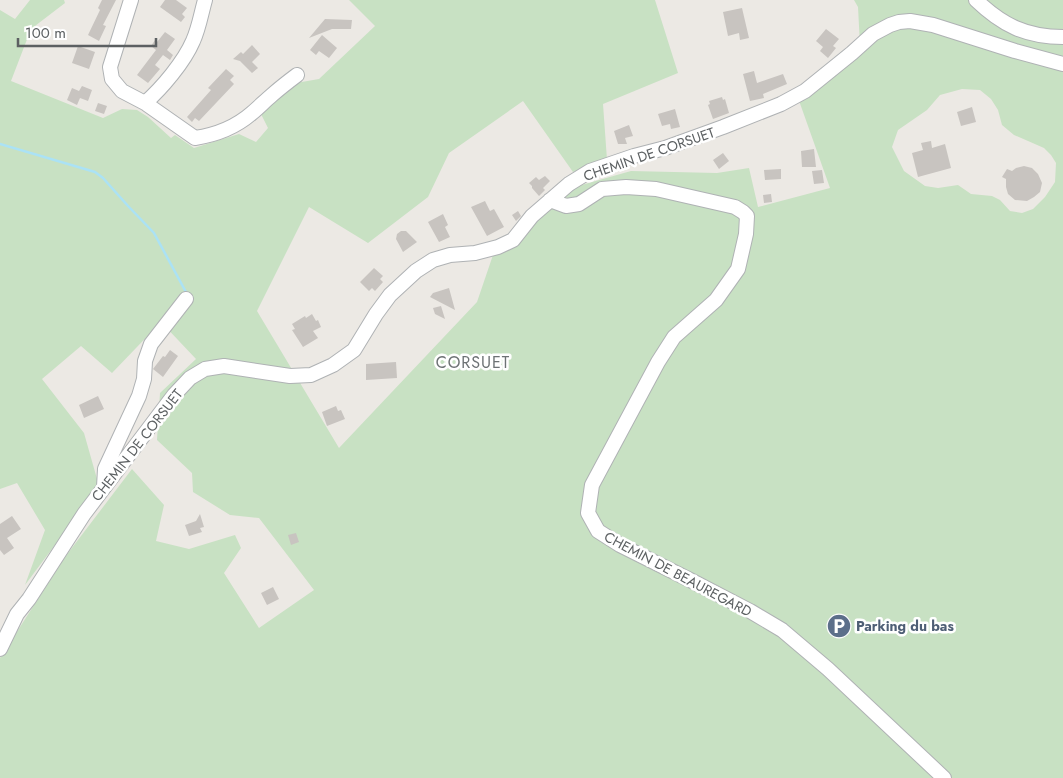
<svg xmlns="http://www.w3.org/2000/svg" width="1063" height="778" font-family="Jost,sans-serif">
	<style>
		.green { fill: #c8e1c3; fill-rule: evenodd }
		.lines { fill: none; stroke-linecap: round; stroke-linejoin: round }
		.stream { stroke: #abe2f5; stroke-width: 2.5 }
		.building { fill: #c8c4c0 }
		.minor-casing { stroke: #afb2b4; stroke-width: 16 }
		.minor { stroke: #fff; stroke-width: 14 }
		.labels { text-anchor: middle; dominant-baseline: central; stroke-width: 5; stroke-linejoin: round; paint-order: stroke }
		.street-label { font-size: 14px; fill: #5c6062; stroke: #fff }
		.service-label { font-size: 14px; font-weight: bold; fill: #4e5e75; stroke: #fff; text-anchor: start }
		.quarter-label { font-size: 16px; letter-spacing: 1px; fill: #6d7274; stroke: #fff }
	</style>
	<rect width="100%" height="100%" fill="#ece9e4"/>
	<path class="green" d="M30,0h34l1,3 -34,26 -20,52 92,37 19,-9 15,1 11,7 23,21 4,-3 19,13 45,-14 17,8 12,-14 -7,-14 35,-31 23,-4 56,-53 -26,-26h306l23,73 -75,31 4,56 -34,12 -50,-71 -74,52 -21,44 -60,46 -59,-36 -52,104 82,137 138,-146 16,-47 85,-69 53,-15 86,2 32,-5 9,39 72,-19 -33,-93 63,-50 -2,-38 -4,-7h209v778h-1063v-120l65,-101 67,-88 32,36 -8,36 33,8 46,-14 6,13 -17,25 35,55 55,-38 -55,-72 -29,-3 -37,-23 -1,-19 -35,-33 3,-47 36,-34 -35,-37 -49,51 -31,-27 -39,33 42,54 15,53 -74,99 20,-55 -28,-47 -17,6v-479l15,9zM962,89l18,1 11,9 7,11 4,15 12,10 30,13 7,7 5,8 -1,19 -10,15 -12,12 -11,4 -12,-2 -10,-11 -8,-4 -21,-2 -13,-9 -20,3 -13,-2 -21,-15 -12,-24 6,-17 29,-20 13,-15z"/>
	<g class="lines">
		<path class="stream" d="M0,144l95,28 8,6 25,28 26,27 33,61"/>
	</g>
	<path class="building" d="M102,0h14l-13,25 3,1 -7,15 -11,-6 12,-25 -2,-2z
		M165,0h11l11,8 -5,6 3,3 -4,5 -21,-15z
		M742,8l7,30 -9,2 -1,-7 -11,3 -5,-24z
		M325,19l27,1 -1,9h-19l-23,9z
		M826,29l13,10 -6,7 3,2 -8,10 -8,-7 3,-4 -7,-6z
		M165,32l10,7 -8,11 6,5 -3,5 -7,-5 -8,10 5,4 -12,14 -11,-8 19,-25 -5,-4 4,-6 2,2z
		M322,35l15,13 -8,10 -10,-7 -3,4 -6,-5z
		M252,45l8,9 -8,8 6,6 -6,5 -12,-12 -7,-2 8,-7 2,2z
		M78,46l17,6 -6,17 -17,-6z
		M226,69l8,7 -4,4 4,4 -35,37 -4,-3 -3,4 -5,-5 24,-27 -3,-2z
		M754,71l3,12 26,-9 4,10 -24,10 1,4 -14,3 -7,-27z
		M82,86l10,4 -4,11 -8,-3 -3,7 -10,-5 5,-12 7,3z
		M722,97l1,3 2,-1 4,14 -16,6 -5,-14 2,-1 -1,-3z
		M98,103l9,3 -3,8 -9,-3z
		M972,107l4,15 -15,4 -4,-14z
		M675,109l5,18 -9,2 -1,-5 -8,2 -4,-12z
		M629,125l4,11 -8,2 2,6h-9l-4,-13z
		M931,141l1,7 13,-4 6,24 -33,9 -6,-24 11,-3 -2,-7z
		M814,149l2,18h-14l-1,-16z
		M723,153l6,8 -10,8 -6,-9z
		M1024,166l8,2 6,6 4,9 -2,9 -6,5 -7,4 -12,-1 -7,-6 -2,-7v-8l-4,-2 5,-8 5,2 4,-3z
		M781,169v10l-16,1 -1,-10z
		M822,170l2,13 -10,1 -2,-13z
		M545,176l5,5 -7,7 2,2 -6,6 -7,-8v-2l-3,-3 7,-6 3,3z
		M771,194l1,8 -8,1 -1,-8z
		M485,201l5,10 4,-2 10,18 -17,9 -16,-29z
		M518,211l3,5 -5,5 -4,-6z
		M443,214l5,11 -3,2 5,10 -11,5 -11,-20z
		M401,231h5l11,11 -14,10 -7,-13 1,-5z
		M374,268l9,8 -3,3 3,3 -8,9 -3,-3 -3,3 -9,-9z
		M449,288l6,22 -25,-13 3,-4z
		M441,306l4,13 -10,-5 -2,-6z
		M312,314l4,7 2,-1 3,7 -8,4 5,7 -15,9 -11,-17 3,-1 -3,-5 13,-8 1,2z
		M170,350l8,6 -15,21 -10,-8 10,-13 2,1z
		M396,362l1,16 -31,2v-16z
		M98,396l6,13 -20,9 -5,-13z
		M336,406l2,5 3,-1 4,9 -18,7 -5,-14z
		M200,514l4,13 -4,1 2,4 -13,4 -4,-11 11,-4z
		M12,516l9,13 -14,9 7,10 -10,7 -4,-5v-26z
		M296,533l3,9 -8,3 -3,-10z
		M273,587l6,12 -12,6 -6,-12z"/>
	<g class="lines">
		<g class="minor-casing">
			<path id="minor" d="M131,0l-21,67 2,12 10,12 23,12 50,35c20,-3 41,-11 57,-25 7,-6 13,-12 20,-18 8,-7 17,-14 25,-20
				M976,0c26,25 50,37 87,37
				M145,103c17,-15 39,-41 48,-62 6,-13 8,-27 12,-41
				M550,200l16,6 13,-2 23,-15 24,-2 30,2 79,18 8,5 4,4 -1,18 -8,35 -22,31 -42,37 -16,25 -66,123 -4,28 10,18 22,14 74,37 56,29 32,19 46,39 116,109
				M104,487l1,-18 34,-73 5,-17 1,-18 6,-17 35,-45
				M0,649l17,-35 12,-15 55,-85 90,-119 16,-17 15,-9 19,-3 66,10 21,-1 22,-10 21,-15 22,-36 14,-19 26,-24 17,-11 17,-5 25,-2 23,-6 15,-7 19,-24 37,-32 21,-13 44,-15 31,-8 58,-21 58,-23 24,-13 47,-38 21,-19 17,-9 9,-3 11,-1 23,4 82,26 48,13"/>
		</g>
		<use href="#minor" class="minor"/>
	</g>
	<defs>
		<g id="parking-disc" transform="scale(1.25)"><circle r="9.5" fill="#5c6f8a" stroke="#fff"/><path d="M-3.5-5.5H1a3.5 3.5 0 0 1 0 7H-1V5.5H-3.5ZM-1-3.4V-.6H.8a1.4 1.4 0 0 0 0-2.8Z" fill="#fff"/></g>
	</defs>
	<g fill-rule="evenodd">
		<use href="#parking-disc" x="839" y="626"/>
	</g>
	<g class="labels">
		<g class="street-label">
			<text transform="translate(649 154) rotate(-19)">CHEMIN DE CORSUET</text>
			<text transform="translate(137 445) rotate(-52)">CHEMIN DE CORSUET</text>
			<text transform="translate(678 574) rotate(28)">CHEMIN DE BEAUREGARD</text>
		</g>
		<g class="service-label">
			<text x="856" y="626">Parking du bas</text>
		</g>
		<g class="quarter-label">
			<text x="473" y="362">CORSUET</text>
		</g>
	</g>
	<path d="M18 38v8h138v-8" fill="none" stroke="#5c6062" stroke-width="2.5"/>
	<text x="25" y="38" font-size="15" fill="#5c6062" stroke="#ffffff" stroke-width="4" paint-order="stroke">100 m</text>
</svg>
